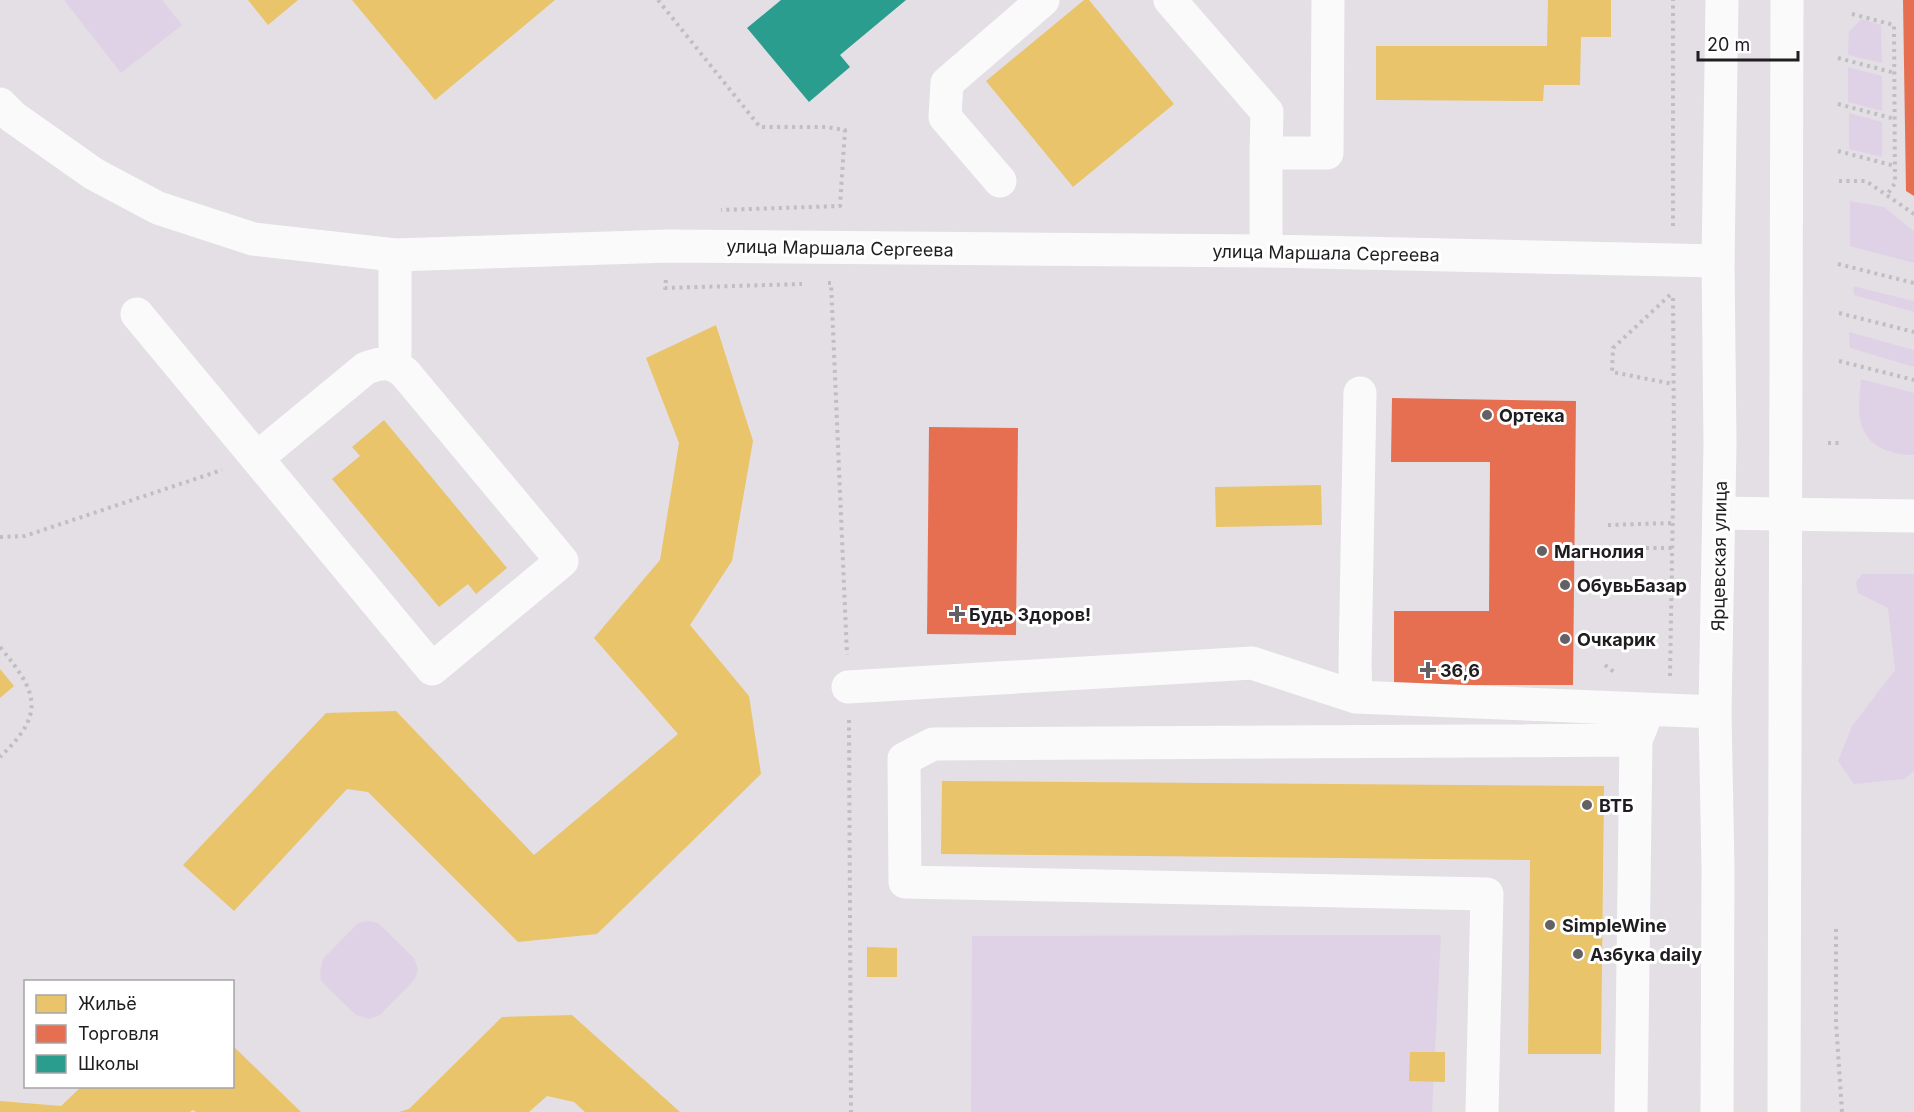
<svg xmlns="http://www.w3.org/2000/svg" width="1914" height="1112" font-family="Inter,sans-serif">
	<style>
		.green { fill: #e0d2e6 }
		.homes { fill: #e9c46a }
		.shops { fill: #e76f51 }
		.schools { fill: #2a9d8f }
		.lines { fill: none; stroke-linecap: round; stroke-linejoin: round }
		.path { stroke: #bfbec0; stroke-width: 4; stroke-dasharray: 3 4.5; stroke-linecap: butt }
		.minor { stroke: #fbfafb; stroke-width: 33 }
		.major { stroke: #fbfafb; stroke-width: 33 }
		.poi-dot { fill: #646165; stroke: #fff; stroke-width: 2 }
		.labels { text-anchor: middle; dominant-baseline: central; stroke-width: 6; stroke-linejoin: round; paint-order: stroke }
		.street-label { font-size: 18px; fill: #1f1d20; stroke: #fff }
		.poi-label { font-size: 18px; font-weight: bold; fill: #1f1d20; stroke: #fff; text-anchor: start }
	</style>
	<rect width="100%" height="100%" fill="#e3dfe5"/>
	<path class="green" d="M64,0h98l20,25 -61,48z
		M1861,19l20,6 1,38 -34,-8 1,-23z
		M1848,67l34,9v35l-34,-9z
		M1849,113l33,9v35l-33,-8z
		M1850,201l34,6 30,24v32l-64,-17z
		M1853,286l61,15v11l-60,-17z
		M1849,332l65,18v17l-64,-19z
		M1861,379l53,14v62c-25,0 -50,-9 -54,-37 -2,-12 0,-27 1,-39z
		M1862,574h52v197l-9,8 -51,5 -16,-23 14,-35 43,-56 -7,-62 -30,-15 -2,-11z
		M369,921l9,2 36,35 4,11 -3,10 -35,36 -11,4 -13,-4 -35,-34 -1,-10 3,-12 35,-36z
		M1441,935l-9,177h-461l1,-176z"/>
	<path class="homes" d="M248,0h50l-30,25z
		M352,0h203l-120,100z
		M1084,0h5l85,104 -101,83 -87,-106z
		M1548,0h63v37h-30l-1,48h-36l-1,16 -167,-1v-54h171z
		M716,325l37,116 -21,120 -42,64 59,71 12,78 -164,160 -79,8 -150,-150 -21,-3 -113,122 -51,-46 143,-152 70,-2 138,144 144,-121 -84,-96 66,-78 19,-117 -33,-85z
		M384,420l123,148 -31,26 -8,-10 -29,23 -107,-128 28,-23 -8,-9z
		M1321,485l1,40 -106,2 -1,-40z
		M0,669l14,17 -14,12z
		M942,781l662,5 -3,268h-73l2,-194 -589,-6z
		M867,947l30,1v29h-30z
		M572,1015l108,97h-95l-11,-10 -27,-6 -18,16h-130l10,-3 93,-92z
		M232,1045l69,67h-105l-3,-2 -3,2h-190v-11l61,5 21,-20h150z
		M1410,1052h35v30l-36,-1z"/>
	<path class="shops" d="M1903,0h11v196l-8,-5z
		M1392,398l184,3 -3,284h-179v-74h95l1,-149h-99z
		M929,427l89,1 -2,207 -89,-1z"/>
	<path class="schools" d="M781,0h125l-66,55 10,12 -41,35 -62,-74z"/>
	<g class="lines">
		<path class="path" d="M658,0l102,127h67l18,3 -5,76 -119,4
			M1852,14l42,11 1,158 -8,12
			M1838,58l57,15
			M1838,104l57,15
			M1838,151l57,15
			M1839,181h27l48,33
			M1673,226v-226
			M1838,264l76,19
			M666,280l-1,8 137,-4
			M828,283h3l16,372
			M1670,295l-57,53 -1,24 61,12
			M1839,313l75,19
			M1839,361l75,19
			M1828,443h12
			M1608,525l65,-2
			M0,537l25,-1 197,-66
			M1646,548h27
			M0,647c38,46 46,66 0,110
			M1605,665l10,8
			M1670,676l4,-232 -1,-150
			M849,720l2,392
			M1836,929v93l6,90"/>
		<path class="minor" d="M1170,0l97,112 -1,41
			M0,104l13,13 81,57 64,34 95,31 142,16 274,-9 597,5 452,10
			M1000,181l-55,-64 2,-34 96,-83
			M1266,251v-98h61l1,-153
			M137,314l295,355 130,-108 -157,-188c-14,-12 -22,-11 -39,-5l-109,90
			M395,365v-110
			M1719,513l195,3
			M848,687l404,-24 104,34 359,15
			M1356,697l-1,-32 5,-272
			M1482,1112l5,-218 -582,-12 -1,-123 29,-15 703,-4 12,-30
			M1631,1112l5,-372"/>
		<path class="major" d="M1717,1112l1,-244 -3,-156 5,-268 -2,-183 4,-261
			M1784,1112l3,-1112"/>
	</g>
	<g class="poi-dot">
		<circle cx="1487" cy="415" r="6"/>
		<circle cx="1542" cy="551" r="6"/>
		<circle cx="1565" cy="585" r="6"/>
		<path d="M954 605h6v6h6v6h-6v6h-6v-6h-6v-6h6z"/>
		<circle cx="1565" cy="639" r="6"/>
		<path d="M1425 661h6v6h6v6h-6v6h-6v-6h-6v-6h6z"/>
		<circle cx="1587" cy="805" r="6"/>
		<circle cx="1550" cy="925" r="6"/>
		<circle cx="1578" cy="954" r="6"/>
	</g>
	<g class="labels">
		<g class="street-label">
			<text transform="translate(840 248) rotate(1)">улица Маршала Сергеева</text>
			<text transform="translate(1326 253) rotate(1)">улица Маршала Сергеева</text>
			<text transform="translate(1719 556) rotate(-89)">Ярцевская улица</text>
		</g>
		<g class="poi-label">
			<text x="1499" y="415">Ортека</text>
			<text x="1554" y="551">Магнолия</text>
			<text x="1577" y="585">ОбувьБазар</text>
			<text x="969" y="614">Будь Здоров!</text>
			<text x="1577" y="639">Очкарик</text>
			<text x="1440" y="670">36,6</text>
			<text x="1599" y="805">ВТБ</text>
			<text x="1562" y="925">SimpleWine</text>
			<text x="1590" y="954">Азбука daily</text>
		</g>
	</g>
	<rect x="24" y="980" width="210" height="108" fill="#ffffff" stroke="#a5a5a6" stroke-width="1.5"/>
	<rect x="36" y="995" width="30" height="18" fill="#e9c46a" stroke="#a5a5a6" stroke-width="1.5"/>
	<text x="78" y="1010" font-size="18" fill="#1f1d20">Жильё</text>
	<rect x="36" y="1025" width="30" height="18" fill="#e76f51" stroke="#a5a5a6" stroke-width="1.5"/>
	<text x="78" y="1040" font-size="18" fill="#1f1d20">Торговля</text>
	<rect x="36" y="1055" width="30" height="18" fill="#2a9d8f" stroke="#a5a5a6" stroke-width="1.5"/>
	<text x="78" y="1070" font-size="18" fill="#1f1d20">Школы</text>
	<path d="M1698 51v9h100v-9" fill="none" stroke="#1f1d20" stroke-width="3"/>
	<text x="1707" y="51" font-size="18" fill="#1f1d20" stroke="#ffffff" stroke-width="4.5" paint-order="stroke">20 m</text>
</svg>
